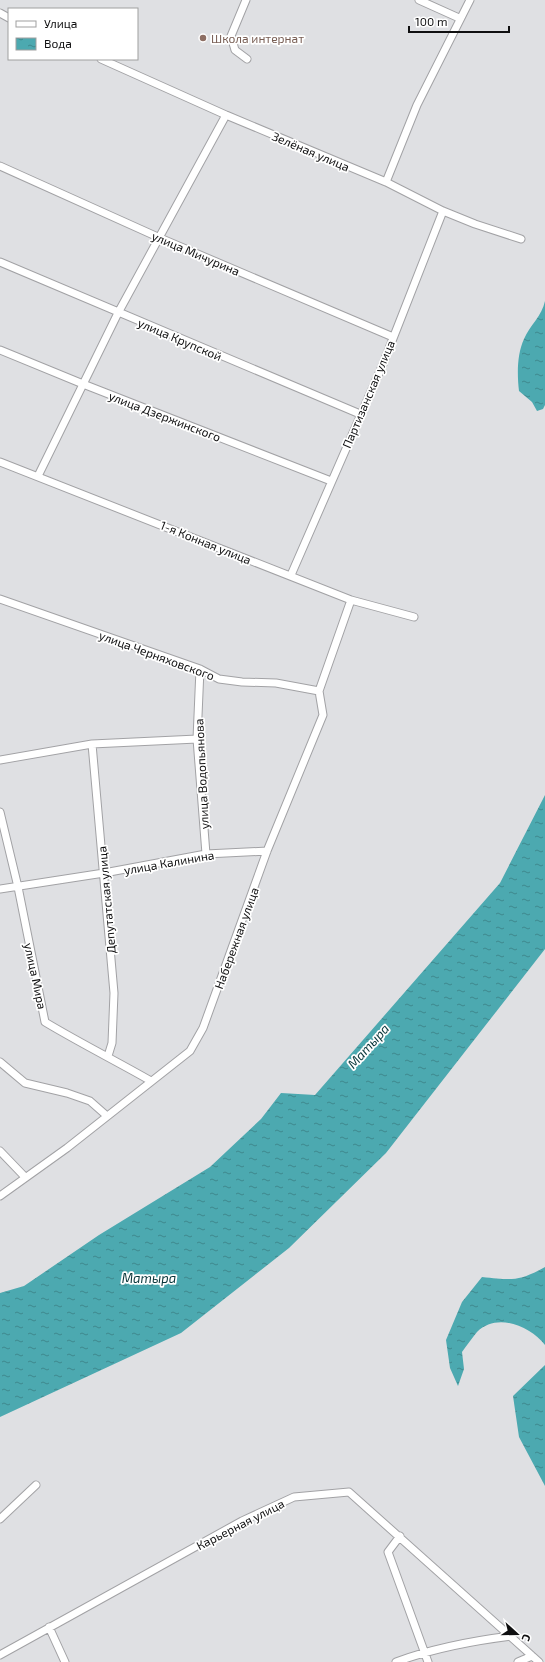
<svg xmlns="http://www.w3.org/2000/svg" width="545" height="1662" font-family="'Exo 2',sans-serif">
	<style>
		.water { fill: url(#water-ripples) }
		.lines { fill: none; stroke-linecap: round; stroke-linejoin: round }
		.street-casing { stroke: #a2a2a5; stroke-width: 9 }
		.street { stroke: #fff; stroke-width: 7 }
		.education-dot { fill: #8d6e63; stroke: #fff; stroke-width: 1.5 }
		.labels { text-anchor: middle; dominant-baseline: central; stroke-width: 3.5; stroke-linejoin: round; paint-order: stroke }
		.education-label { font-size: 12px; fill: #785e54; stroke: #fff; text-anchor: start }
		.street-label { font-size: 12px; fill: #0f0f10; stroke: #fff }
		.water-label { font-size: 13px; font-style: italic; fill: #073539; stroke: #fff }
	</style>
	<defs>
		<pattern id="water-ripples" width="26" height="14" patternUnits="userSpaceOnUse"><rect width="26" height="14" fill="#4ca9b0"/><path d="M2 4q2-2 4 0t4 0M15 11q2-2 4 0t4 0" fill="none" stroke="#3e888e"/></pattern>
	</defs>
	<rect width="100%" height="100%" fill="#dfe0e3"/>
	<path class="water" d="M545,301v104l-2,4 -6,2 -5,-9 -13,-11c-2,-17 -2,-37 5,-52 6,-14 18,-23 21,-38z
		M545,795v154l-159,204 -97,95 -108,85 -181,84v-124l24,-7 75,-51 111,-68 51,-48 20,-26 34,2 185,-212z
		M545,1267v78c-15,-19 -48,-33 -68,-13 -5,6 -10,13 -15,20l2,17 -6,17 -8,-18 -4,-28 16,-38 20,-25c30,3 36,5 63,-10z
		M545,1365v121l-26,-49 -6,-41z"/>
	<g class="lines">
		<g class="street-casing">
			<path id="street" d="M246,0l-15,36 4,14 12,9
				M419,0l40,18
				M0,13l9,5
				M101,59l125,56 160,67 57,29 32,13 46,15
				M0,166l160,72 233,99
				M386,182l31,-77 53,-105
				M0,262l360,152
				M0,350l83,34 248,97
				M0,462l351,138 63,17
				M38,476l80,-163 108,-198
				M291,575l92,-211 60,-153
				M0,599l200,70 19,10 23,3 34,1 43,8
				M200,669l-3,70 9,115
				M92,744l22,249 -2,50 -4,13
				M0,760l92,-16 105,-5
				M0,812l18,75 27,135c35,21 71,39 106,59
				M0,889l104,-16 102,-19 61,-3
				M0,1062l25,21 42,10 23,8 17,15
				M0,1151l25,26
				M0,1196l67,-48 123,-97 13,-23 64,-177 56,-136 -4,-24 32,-91
				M0,1519l36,-34
				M400,1536l-12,16 40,110
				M49,1627l16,35
				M0,1655l242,-134 52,-24 55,-5 190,170
				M396,1662c38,-14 75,-21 115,-26
				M518,1662l14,-6"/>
		</g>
		<use href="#street" class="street"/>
	</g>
	<circle class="education-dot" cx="203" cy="38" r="4"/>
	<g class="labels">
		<g class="education-label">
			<text x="211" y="38">Школа интернат</text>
		</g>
		<g class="street-label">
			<text transform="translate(311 151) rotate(23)">Зелёная улица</text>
			<text transform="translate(196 253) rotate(23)">улица Мичурина</text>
			<text transform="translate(180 339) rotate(23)">улица Крупской</text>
			<text transform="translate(368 394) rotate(-67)">Партизанская улица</text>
			<text transform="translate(165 416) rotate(21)">улица Дзержинского</text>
			<text transform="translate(206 542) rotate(22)">1-я Конная улица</text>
			<text transform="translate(157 655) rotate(20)">улица Черняховского</text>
			<text transform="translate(201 774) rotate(-93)">улица Водопьянова</text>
			<text transform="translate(169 862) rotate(-10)">улица Калинина</text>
			<text transform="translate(106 900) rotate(-95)">Депутатская улица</text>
			<text transform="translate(236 938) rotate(-70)">Набережная улица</text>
			<text transform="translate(36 976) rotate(78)">улица Мира</text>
			<text transform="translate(240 1524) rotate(-27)">Карьерная улица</text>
		</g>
		<g class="water-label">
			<text transform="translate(368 1046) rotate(-48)">Матыра</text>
			<text x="149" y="1278">Матыра</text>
		</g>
	</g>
	<rect x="8" y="8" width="130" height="52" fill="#ffffff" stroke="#9f9f9f"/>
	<rect x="16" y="21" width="20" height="6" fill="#ffffff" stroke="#9f9f9f"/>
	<text x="44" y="28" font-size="12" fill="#0f0f10">Улица</text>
	<rect x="16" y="38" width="20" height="12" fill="url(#water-ripples)" stroke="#9f9f9f"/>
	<text x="44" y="48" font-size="12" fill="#0f0f10">Вода</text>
	<g transform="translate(517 1634) rotate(111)" stroke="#ffffff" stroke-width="3" paint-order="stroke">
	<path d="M0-3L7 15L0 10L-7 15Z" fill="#0f0f10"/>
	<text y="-6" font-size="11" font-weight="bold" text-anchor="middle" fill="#0f0f10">С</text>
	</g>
	<path d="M409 26v6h100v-6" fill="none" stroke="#0f0f10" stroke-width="2"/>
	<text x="415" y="26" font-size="12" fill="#0f0f10" stroke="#ffffff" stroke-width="3" paint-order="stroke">100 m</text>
</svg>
